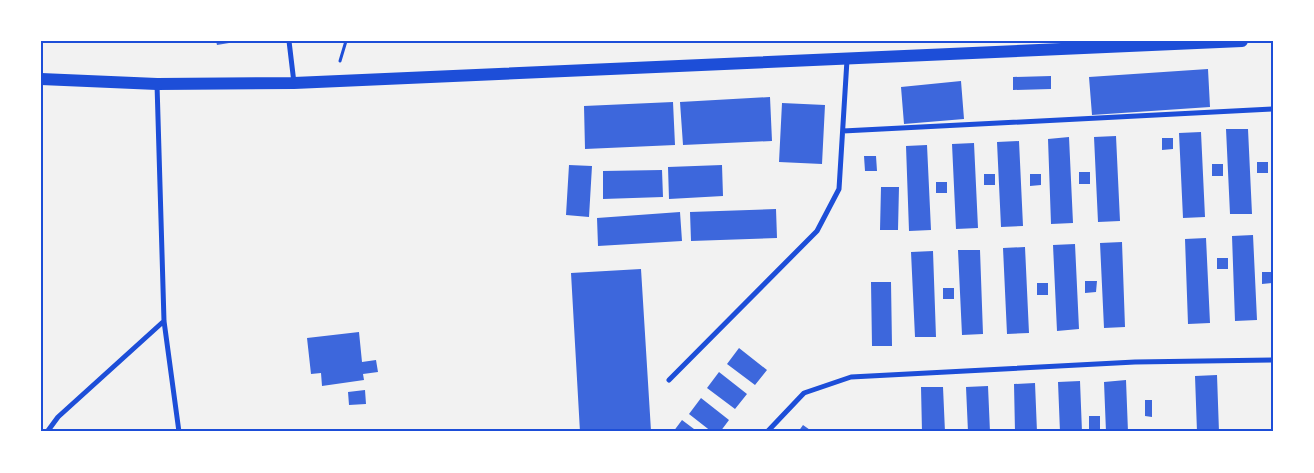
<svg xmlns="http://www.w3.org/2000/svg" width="1314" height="473" font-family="'Exo 2',sans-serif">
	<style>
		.building { fill: #3d67dc }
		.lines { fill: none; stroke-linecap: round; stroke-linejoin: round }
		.path { stroke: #1d4ed8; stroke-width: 3 }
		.minor { stroke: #1d4ed8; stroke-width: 5 }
		.primary { stroke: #1d4ed8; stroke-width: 12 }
		.neatline { fill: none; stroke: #1d4ed8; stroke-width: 2 }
	</style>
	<rect width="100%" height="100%" fill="#f2f2f2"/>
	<path class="building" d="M216,41h19v1l-18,3z
		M1208,69l2,38 -118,8 -3,-38z
		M1051,76v13l-38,1v-13z
		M961,81l3,38 -60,5 -3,-37z
		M770,97l2,44 -89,4 -3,-43z
		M673,102l2,43 -90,4 -1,-43z
		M782,103l43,2 -3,59 -43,-2z
		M1226,129h22l4,85h-22z
		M1201,132l4,85 -22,1 -4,-85z
		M1116,136l4,85 -22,1 -4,-85z
		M1069,137l4,86 -22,1 -3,-85z
		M1162,138h11v11l-11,1z
		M1019,141l4,85 -22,1 -4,-85z
		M974,143l4,85 -22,1 -4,-85z
		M927,145l4,85 -22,1 -3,-85z
		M864,156h12l1,15h-12z
		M1257,162h11v11h-11z
		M1212,164h11v12h-11z
		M569,165l23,1 -3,51 -23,-2z
		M722,165l1,31 -54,3 -1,-32z
		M662,170l1,27 -60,2v-28z
		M1079,172h11v12h-11z
		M984,174h11v11h-11z
		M1030,174h11v11l-11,1z
		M936,182h11v11h-11z
		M881,187h18l-1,43h-18z
		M776,209l1,29 -86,3 -1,-29z
		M680,212l2,29 -84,5 -1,-28z
		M1253,235l4,85 -22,1 -3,-85z
		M1206,238l4,85 -22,1 -3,-85z
		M1122,242l3,85 -21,1 -4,-85z
		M1075,244l4,85 -22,2 -4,-86z
		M1025,247l4,86 -22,1 -4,-86z
		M958,250h22l3,84 -21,1z
		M933,251l3,86h-21l-4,-85z
		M1217,258h11v11h-11z
		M641,269l10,162 -71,1 -9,-159z
		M1262,272h11v11l-11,1z
		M1085,281h12l-1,11 -11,1z
		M871,282h20l1,64h-20z
		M1037,283h11v12h-11z
		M943,288h11v11h-11z
		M359,332l3,30 14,-2 2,12 -15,2 1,6 -42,6 -1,-13 -10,1 -4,-36z
		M739,348l28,22 -12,15 -28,-21z
		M719,372l28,22 -12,15 -28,-21z
		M1217,375l2,57h-22l-2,-56z
		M1126,380l2,52h-22l-2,-50z
		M1080,381l2,51h-22l-2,-50z
		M1035,383l2,49h-22l-1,-48z
		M988,386l2,46h-22l-2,-45z
		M921,387h22l2,45h-23z
		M365,390l1,14 -17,1 -1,-13z
		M701,398l28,22 -9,12h-8l-23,-18z
		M1145,400h7v17l-7,-1z
		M1089,416h11v16h-11z
		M682,420l16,12h-25z
		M803,425l10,7h-15z"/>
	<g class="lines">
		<path class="path" d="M340,61l6,-20"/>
		<path class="minor" d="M289,41l5,42
			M157,84l7,237 15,111
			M843,131l430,-22
			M669,380l148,-149 22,-42 8,-129
			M47,432l11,-15 106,-96
			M767,432l37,-39 47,-16 284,-15 138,-2"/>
		<path class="primary" d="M41,79l116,5 137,-1 948,-42"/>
	</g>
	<rect width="1314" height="473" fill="none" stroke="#ffffff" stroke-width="85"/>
	<rect x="42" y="42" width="1230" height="388" class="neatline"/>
</svg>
